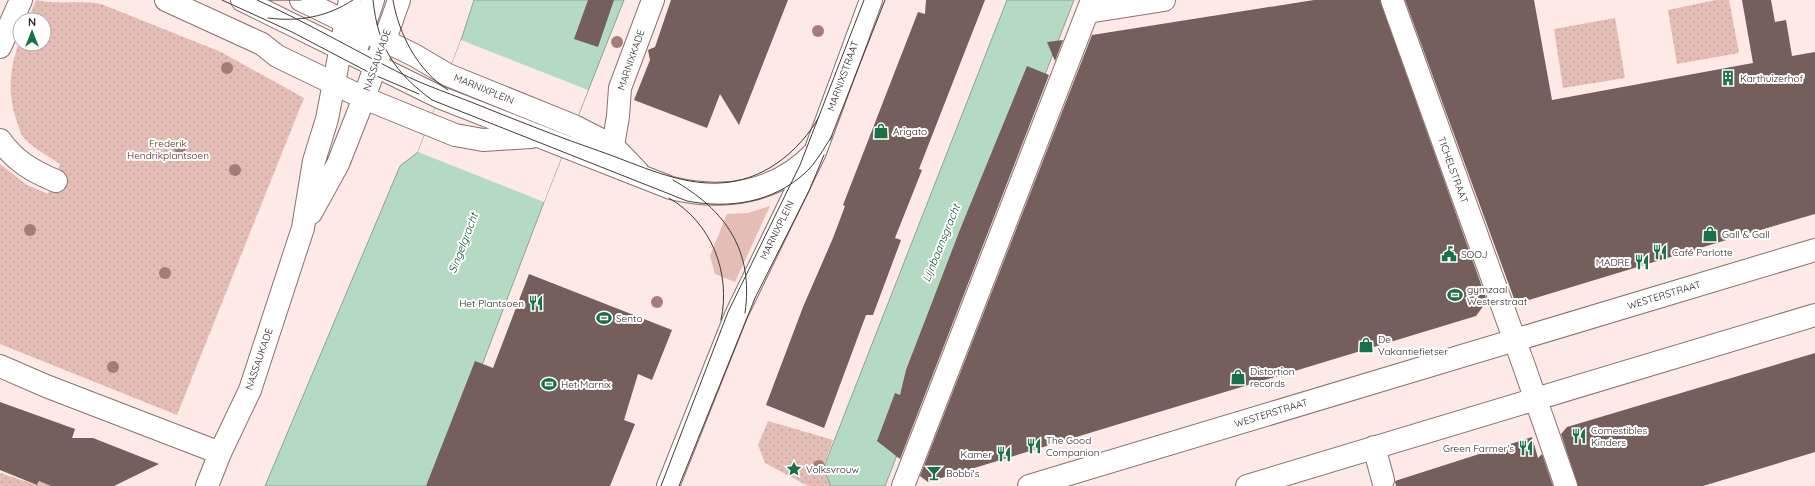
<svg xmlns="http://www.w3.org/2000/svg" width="1815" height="486" font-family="Quicksand,sans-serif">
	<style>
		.grass { fill: #e3bdb6 }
		.park { fill: url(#park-dots) }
		.water { fill: #b4dac1; stroke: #8ca492 }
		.pier { fill: #fde9e5 }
		.building { fill: #745f5b }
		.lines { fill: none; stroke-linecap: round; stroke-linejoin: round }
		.minor-casing { stroke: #89726e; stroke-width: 24 }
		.major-casing { stroke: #89726e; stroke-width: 24 }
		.minor { stroke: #fff; stroke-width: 22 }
		.major { stroke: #fff; stroke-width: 22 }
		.tram { stroke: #453a38; stroke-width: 1 }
		.tree { fill: #a47d78 }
		.labels { text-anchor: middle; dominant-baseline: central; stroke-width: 4; stroke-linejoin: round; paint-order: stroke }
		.street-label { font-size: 10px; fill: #2e2523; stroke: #fff }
		.poi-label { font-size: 10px; fill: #2e2523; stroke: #fff; text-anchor: start }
		.park-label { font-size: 10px; fill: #5c251f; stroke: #fff }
		.water-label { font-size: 11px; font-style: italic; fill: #084a2b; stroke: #fff }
	</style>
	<defs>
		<pattern id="park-dots" width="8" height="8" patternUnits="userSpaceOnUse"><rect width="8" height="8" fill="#e3bdb6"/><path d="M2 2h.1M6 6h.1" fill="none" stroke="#c3a29c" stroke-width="1.8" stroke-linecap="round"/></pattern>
	</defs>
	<rect width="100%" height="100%" fill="#fde9e5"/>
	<path class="grass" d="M770,206l-35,76 -20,-8 -5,-18 17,-42 21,-1z"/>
	<path class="park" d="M36,0c22,5 43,0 65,4l120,48 83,46 -127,317 -177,-71v-180l27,21 21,9 12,-30c-13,-9 -30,-17 -39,-30 -2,-5 -3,-11 -5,-15 -9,-27 -6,-53 4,-79v4h24v-24h-16z
		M1716,0h13l10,53 -62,11 -9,-54z
		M1615,18l10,60 -62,10 -9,-59z
		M768,421l65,19 -10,27 8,19h-23l-43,-23 -7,-18z
		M0,473l37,12 2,-4 13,5h-52z"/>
	<path class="water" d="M474,0h150l-80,202 -108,284h-171l135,-320 18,-14 43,-112z
		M1007,0h67l-189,486h-54l-5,-11 -1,-11z"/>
	<path class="pier" d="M461,40l127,50 -44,112 -126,-50z"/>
	<path class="building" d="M588,0h26l-16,47 -24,-8z
		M671,0h117l-49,125 -19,-31 -13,34 -73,-28 16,-40 -2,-10 7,-3z
		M926,0h59l-66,169 3,1 -27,68 6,2 -28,75h-7l-42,113 -58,-23 37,-98 30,-69 12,-32 -2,-1 75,-193 7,2z
		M1314,0h66l107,301 -11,15 -548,166 -8,-6 172,-441z
		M1405,0h129l18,100 201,-37 -11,-63h29l4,22 11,-2 6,36 23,-4v162l-92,27 -207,63z
		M1063,40l-8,21 -8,-19z
		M1027,66l22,9 -149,384 -23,-18 18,-48 5,2 6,-25 55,-143z
		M529,274l143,56 -20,50 -14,-6 -14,46 11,4 -25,62h-184l49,-125 18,7z
		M1815,353v99l-112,34h-125l-17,-52 6,-7z
		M0,402l75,27 -3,9h21l66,26 -45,22h-63l-12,-5 -2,4 -37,-15z
		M1532,437l6,21 4,-4 11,32h-157l-1,-5z"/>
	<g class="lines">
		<g class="minor-casing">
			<path id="minor" d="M166,0l96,44 15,12 87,42 91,37 28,5 48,-3
				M242,0l197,97 232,91c52,13 106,5 144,-36
				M301,0l113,55 34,20 126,51 39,20 25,26
				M1392,0l132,366 42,120
				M1088,12l76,-12
				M358,44l15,-44
				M0,47l21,-47
				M0,140c15,21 32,31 56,41
				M613,146l5,-30 2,-28 33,-88
				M0,366l46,20 174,67
				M1374,447l9,33
				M668,486l68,-171 79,-163 56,-152
				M903,486l189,-486
				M1029,486l786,-236
				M1247,486l568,-171"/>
		</g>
		<g class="major-casing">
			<path id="major" d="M311,213l27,-49 26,-66 35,-98
				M207,486l13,-33 30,-63 53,-162 11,-67 13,-42 23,-119"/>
		</g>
		<use href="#minor" class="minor"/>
		<use href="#major" class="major"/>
		<path class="tram" d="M222,0l70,32 80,42 47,20
			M257,0c49,22 95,49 143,73 26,13 54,22 81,33 40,16 80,32 121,46 37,13 77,33 117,31 43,-1 80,-31 100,-66
			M270,0h31
			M373,0c5,47 21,72 59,100l255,101c42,8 85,2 118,-28 11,-10 19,-25 27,-37
			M393,0c6,35 25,71 55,90
			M268,18c31,4 59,-1 85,-18
			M830,140l55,-140
			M673,180c53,30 81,71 72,133
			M669,198c43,25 62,75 52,122
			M661,486l67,-174 72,-147 64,-165
			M679,486l76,-188 54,-107 15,-36"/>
	</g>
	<g class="tree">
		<circle cx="818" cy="31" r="6"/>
		<circle cx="617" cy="42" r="6"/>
		<circle cx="227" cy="68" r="6"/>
		<circle cx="180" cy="148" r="6"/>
		<circle cx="235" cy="170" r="6"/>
		<circle cx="30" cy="230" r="6"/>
		<circle cx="165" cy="273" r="6"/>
		<circle cx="657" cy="302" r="6"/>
		<circle cx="113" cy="367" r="6"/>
		<circle cx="819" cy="466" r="6"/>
	</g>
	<defs>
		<g id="building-bare" transform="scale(1.2)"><path d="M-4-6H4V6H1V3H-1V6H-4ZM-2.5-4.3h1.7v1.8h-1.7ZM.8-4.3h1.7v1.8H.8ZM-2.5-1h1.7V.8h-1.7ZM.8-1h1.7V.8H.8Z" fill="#187246" stroke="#fff" stroke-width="2.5" paint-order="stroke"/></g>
		<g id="shop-bare" transform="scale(1.2)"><path d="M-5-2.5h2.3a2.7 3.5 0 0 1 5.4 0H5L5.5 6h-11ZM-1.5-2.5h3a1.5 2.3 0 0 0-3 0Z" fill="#187246" stroke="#fff" stroke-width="2.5" paint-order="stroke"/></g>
		<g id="restaurant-bare" transform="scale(1.2)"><path d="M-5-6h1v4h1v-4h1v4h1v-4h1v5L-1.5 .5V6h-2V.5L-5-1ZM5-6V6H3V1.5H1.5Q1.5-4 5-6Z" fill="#187246" stroke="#fff" stroke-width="2.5" paint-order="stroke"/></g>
		<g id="civic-bare" transform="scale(1.2)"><path d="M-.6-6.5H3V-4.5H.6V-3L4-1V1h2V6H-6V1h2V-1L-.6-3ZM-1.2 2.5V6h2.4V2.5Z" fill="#187246" stroke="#fff" stroke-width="2.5" paint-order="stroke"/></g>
		<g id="stadium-bare" transform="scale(1.2)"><path d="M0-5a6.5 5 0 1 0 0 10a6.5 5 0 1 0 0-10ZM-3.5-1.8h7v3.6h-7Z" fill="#187246" stroke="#fff" stroke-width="2.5" paint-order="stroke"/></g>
		<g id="sight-bare" transform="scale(1.2)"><path d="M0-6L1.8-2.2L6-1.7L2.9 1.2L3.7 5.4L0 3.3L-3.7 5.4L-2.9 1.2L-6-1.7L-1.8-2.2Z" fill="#187246" stroke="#fff" stroke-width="2.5" paint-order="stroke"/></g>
		<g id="bar-bare" transform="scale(1.2)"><path d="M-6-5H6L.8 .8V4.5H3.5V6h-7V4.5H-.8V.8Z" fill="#187246" stroke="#fff" stroke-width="2.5" paint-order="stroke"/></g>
	</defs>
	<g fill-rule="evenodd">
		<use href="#building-bare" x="1728" y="78"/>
		<use href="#shop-bare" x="881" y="131"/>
		<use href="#shop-bare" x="1710" y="234"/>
		<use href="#restaurant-bare" x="1660" y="252"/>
		<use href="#civic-bare" x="1449" y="254"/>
		<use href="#restaurant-bare" x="1642" y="262"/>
		<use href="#stadium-bare" x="1455" y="295"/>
		<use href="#restaurant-bare" x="536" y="303"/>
		<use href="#stadium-bare" x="604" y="318"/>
		<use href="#shop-bare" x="1366" y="345"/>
		<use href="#shop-bare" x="1238" y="377"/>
		<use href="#stadium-bare" x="549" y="384"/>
		<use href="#restaurant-bare" x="1579" y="436"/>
		<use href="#restaurant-bare" x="1034" y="446"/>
		<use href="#restaurant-bare" x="1526" y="448"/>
		<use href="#restaurant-bare" x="1004" y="454"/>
		<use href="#sight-bare" x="794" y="469"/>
		<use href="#bar-bare" x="934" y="473"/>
	</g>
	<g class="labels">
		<g class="street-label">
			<text transform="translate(377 60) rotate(-71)">NASSAUKADE</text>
			<text transform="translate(631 60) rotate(-71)">MARNIXKADE</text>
			<text transform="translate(843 76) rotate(-70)">MARNIXSTRAAT</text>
			<text transform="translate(484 89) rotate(22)">MARNIXPLEIN</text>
			<text transform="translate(1453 170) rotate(70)">TICHELSTRAAT</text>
			<text transform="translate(777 230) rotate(-64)">MARNIXPLEIN</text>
			<text transform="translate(1664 295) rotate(-17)">WESTERSTRAAT</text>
			<text transform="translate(259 359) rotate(-71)">NASSAUKADE</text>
			<text transform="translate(1271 413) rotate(-17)">WESTERSTRAAT</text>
		</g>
		<g class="poi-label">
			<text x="1740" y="78">Karthuizerhof</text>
			<text x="893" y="131">Arigato</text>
			<text x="1722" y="234">Gall &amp; Gall</text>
			<text x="1672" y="252">Café Parlotte</text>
			<text x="1461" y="254">SOOJ</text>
			<text x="1630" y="262" text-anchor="end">MADRE</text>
			<text x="1467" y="289">gymzaal<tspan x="1467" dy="12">Westerstraat</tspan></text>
			<text x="524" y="303" text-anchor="end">Het Plantsoen</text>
			<text x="616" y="318">Sento</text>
			<text x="1378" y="339">De<tspan x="1378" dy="12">Vakantiefietser</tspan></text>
			<text x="1250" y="371">Distortion<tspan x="1250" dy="12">records</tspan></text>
			<text x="561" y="384">Het Marnix</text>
			<text x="1591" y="430">Comestibles<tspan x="1591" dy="12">Kinders</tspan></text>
			<text x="1046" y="440">The Good<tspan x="1046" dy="12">Companion</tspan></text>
			<text x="1514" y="448" text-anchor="end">Green Farmer's</text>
			<text x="992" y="454" text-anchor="end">Kamer</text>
			<text x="806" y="469">Volksvrouw</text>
			<text x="946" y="473">Bobbi's</text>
		</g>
		<g class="park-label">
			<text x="168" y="143">Frederik<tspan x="168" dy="12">Hendrikplantsoen</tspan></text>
		</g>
		<g class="water-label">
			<text transform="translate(463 243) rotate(-69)">Singelgracht</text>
			<text transform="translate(941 243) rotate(-68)">Lijnbaansgracht</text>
		</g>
	</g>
	<g transform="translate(32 32)"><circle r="19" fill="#ffffff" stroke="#aba8a7"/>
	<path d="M0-3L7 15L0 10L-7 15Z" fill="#187246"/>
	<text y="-6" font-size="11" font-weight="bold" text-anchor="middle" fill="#2e2523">N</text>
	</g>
</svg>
